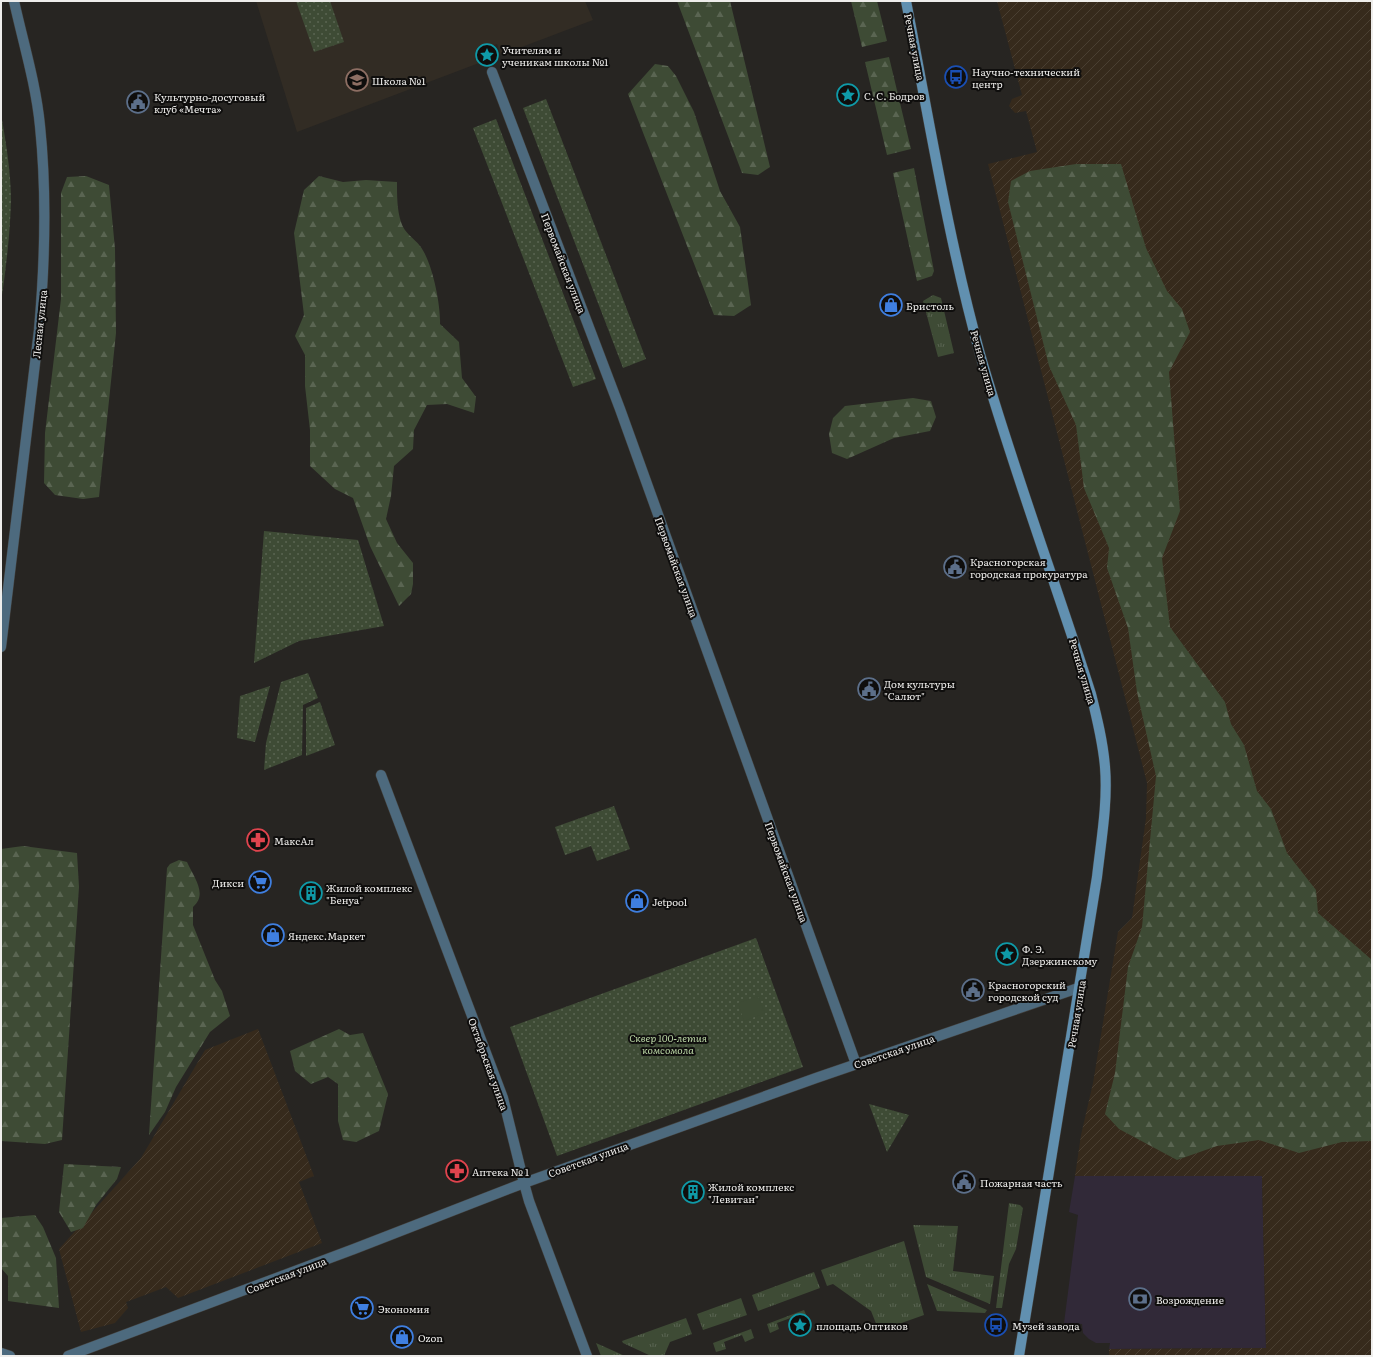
<svg xmlns="http://www.w3.org/2000/svg" width="1373" height="1357" font-family="Literata,serif">
	<style>
		.commercial { fill: #312938 }
		.industrial { fill: url(#industrial-furrows) }
		.built { fill: #322c24 }
		.grass { fill: url(#grass-tufts) }
		.forest { fill: url(#forest-firs) }
		.park { fill: url(#park-dots) }
		.pitch { fill: #3e4b35 }
		.lines { fill: none; stroke-linecap: round; stroke-linejoin: round }
		.minor-casing { stroke: #43413e; stroke-width: 11 }
		.tertiary-casing { stroke: #43413e; stroke-width: 11 }
		.secondary-casing { stroke: #43413e; stroke-width: 11 }
		.minor { stroke: #4d6a7e; stroke-width: 10 }
		.tertiary { stroke: #4d6a7e; stroke-width: 10 }
		.secondary { stroke: #6190b0; stroke-width: 10 }
		.labels { text-anchor: middle; dominant-baseline: central; stroke-width: 4; stroke-linejoin: round; paint-order: stroke }
		.street-label { font-size: 10px; fill: #eeedeb; stroke: #0f0e0d }
		.poi-label { font-size: 10px; fill: #eeedeb; stroke: #0f0e0d; text-anchor: start }
		.park-label { font-size: 10px; font-style: italic; fill: #b9d5a4; stroke: #0f0e0d }
	</style>
	<defs>
		<pattern id="industrial-furrows" width="10" height="10" patternUnits="userSpaceOnUse"><rect width="10" height="10" fill="#362a1c"/><path d="M-1 1l2-2M0 10L10 0M9 11l2-2" fill="none" stroke="#4a3f32"/></pattern>
		<pattern id="grass-tufts" width="24" height="20" patternUnits="userSpaceOnUse"><rect width="24" height="20" fill="#3e4b35"/><path d="M3 7l-1-3M5 7V3M7 7l1-3M15 17l-1-3M17 17v-4M19 17l1-3" fill="none" stroke="#5a6552"/></pattern>
		<pattern id="forest-firs" width="22" height="20" patternUnits="userSpaceOnUse"><rect width="22" height="20" fill="#3e4b35"/><path d="M5 1l3.5 6h-7zM16 11l3.5 6h-7z" fill="#5a6552"/></pattern>
		<pattern id="park-dots" width="8" height="8" patternUnits="userSpaceOnUse"><rect width="8" height="8" fill="#3e4b35"/><path d="M2 2h.1M6 6h.1" fill="none" stroke="#5a6552" stroke-width="1.8" stroke-linecap="round"/></pattern>
	</defs>
	<rect width="100%" height="100%" fill="#272522"/>
	<path class="commercial" d="M1075,1176h187l4,172 -157,1 1,-6h-14l-7,-4 -6,-6 -1,-9 -18,-1 14,-108 -9,-3z"/>
	<path class="industrial" d="M997,1h375v1355h-263v-7l157,-1 -4,-172h-187l6,-41 12,-52 25,-151 14,-14 14,-100 1,-35 -159,-619 49,-12 -11,-41 -11,2 -6,-7 3,-7 10,-4z
		M258,1029l56,147 -15,6 23,61 -144,55 -12,-11 -21,8 -19,7 2,6 -13,15 -34,9 -22,-83 82,-91 64,-108z"/>
	<path class="built" d="M256,1h329l8,19 -92,35 -4,-11 -22,8 4,11 -182,69z"/>
	<path class="grass" d="M933,295l8,3 13,55 -16,4 -15,-56z
		M1009,1203l11,2 3,3 -7,41 -7,15 -7,44h-6z
		M913,1225l45,1 -5,45 41,5 -4,28 -64,-27z
		M904,1241l20,74 -45,16 -8,-20 -38,-27 -6,2 -6,-16z
		M814,1272l6,16 -62,23 -6,-16z
		M927,1284l60,26 -2,3 -48,-2z
		M741,1298l6,17 -44,15 -6,-16z
		M804,1310l4,9 -9,4 -3,-7 -19,7 2,6 -9,4 -3,-9z
		M686,1318l6,16 -22,8 -6,14h-13l-28,-13 -1,-2z
		M751,1329l3,9 -9,4 -3,-7 -18,7 2,7 -10,3 -3,-9z
		M596,1343l29,13h-24z"/>
	<path class="forest" d="M677,1h53l40,166 -12,8 -16,-2z
		M851,1h26l10,40 -25,6z
		M889,57l22,92 -24,6 -22,-93z
		M655,64l13,2 8,10 18,36 26,79 20,36 11,78 -17,11 -20,-1 -86,-221z
		M1076,164h45l25,84 21,43 15,18 8,23 -21,40 11,139 -18,47 8,69 55,75 6,22 13,21 13,46 14,18 16,44 29,37 2,23 54,47v181l-30,1 -43,11 -40,-13 -42,6 -40,14 -58,-31 -14,-15 10,-41 13,-106 14,-40 14,-151 -19,-84 -9,-64 -21,-60 2,-20 -25,-60 -8,-63 -27,-59 -41,-164 3,-21 19,-10z
		M914,168l20,103 -2,5 -15,5 -24,-108z
		M86,176l23,9 6,64 1,84 -17,164 -16,2 -28,-4 -11,-12 1,-50 16,-134v-106l6,-16z
		M319,176l24,6 23,-2 31,2c0,13 0,28 4,40 3,11 13,16 19,24 12,15 21,59 20,78l19,18 3,36 14,19 -2,16 -27,-9 -20,1 -13,25 -1,19 -19,17 -3,30 -5,23 11,24 16,20v21l-2,10 -12,12 -29,-60 -17,-48 -18,-9 -25,-23v-36l-5,-44v-31l-10,-19 9,-21 -10,-82 10,-43z
		M913,398l18,3 5,16 -6,14 -36,7 -47,21 -15,-6 -3,-19 4,-16 12,-12z
		M23,846l54,7 2,34 -17,253 -17,4 -44,-3v-292z
		M179,860l8,2c7,16 21,32 6,45v18l22,55 7,11 8,25 -20,16 -34,55 -11,25 -16,23 18,-267 3,-4z
		M339,1029l11,6 13,-2 25,61 -9,37 -23,11 -13,-2 -5,-19v-37l-10,-7 -17,7 -16,-13 -5,-20z
		M64,1164l57,3 -4,12 -21,26 -13,23 -12,4 -12,-20z
		M35,1215l8,12 13,31 3,50 -51,-7v-25l-7,-8v-50z"/>
	<path class="park" d="M296,1h34l14,41 -30,10z
		M546,99l100,260 -23,9 -100,-260z
		M1,114c5,28 10,59 10,87 -1,34 -5,68 -10,101z
		M496,119l100,260 -23,8 -100,-259z
		M264,531l94,9 26,86 -85,15 -45,22z
		M308,673l10,25 -15,7 -1,50 -38,15 2,-27 15,-61z
		M270,686l-15,56 -18,-4 3,-42z
		M320,702l15,43 -29,11v-48z
		M614,806l16,43 -33,12 -6,-15 -26,9 -10,-28z
		M756,938l47,129 -246,89 -47,-129z
		M869,1104l40,11 -22,37z"/>
	<path class="pitch" d="M758,996l7,17 -21,8 -6,-18z"/>
	<g class="lines">
		<g class="minor-casing">
			<path id="minor" d="M492,72l128,337 236,655
				M381,775l122,323 21,85"/>
		</g>
		<g class="tertiary-casing">
			<path id="tertiary" d="M1,647l38,-317c6,-68 8,-136 1,-204 -4,-42 -17,-84 -26,-125
				M524,1183l5,18 58,155
				M1,1353l9,3
				M68,1356l286,-107 170,-66 292,-105 265,-91"/>
		</g>
		<g class="secondary-casing">
			<path id="secondary" d="M906,1c23,118 42,237 74,353 33,115 75,227 111,340 6,24 12,48 14,73 3,36 -4,74 -8,110l-78,479"/>
		</g>
		<use href="#minor" class="minor"/>
		<use href="#tertiary" class="tertiary"/>
		<use href="#secondary" class="secondary"/>
	</g>
	<defs>
		<g id="sight-ring" transform="scale(1.15)"><circle r="9.5" fill="#0f0e0d" stroke="#0f9aa8" stroke-width="1.5"/><path d="M0-6L1.8-2.2L6-1.7L2.9 1.2L3.7 5.4L0 3.3L-3.7 5.4L-2.9 1.2L-6-1.7L-1.8-2.2Z" fill="#0f9aa8"/></g>
		<g id="bus-ring" transform="scale(1.15)"><circle r="9.5" fill="#0f0e0d" stroke="#1a4fb4" stroke-width="1.5"/><path d="M-5-6H5V4H4V6H2V4H-2V6H-4V4H-5ZM-3.5-4V0h7V-4ZM-3.5 1.2v1.5H-2V1.2ZM2 1.2v1.5H3.5V1.2Z" fill="#1a4fb4"/></g>
		<g id="school-ring" transform="scale(1.15)"><circle r="9.5" fill="#0f0e0d" stroke="#8d6e63" stroke-width="1.5"/><path d="M0-5L7-2L0 1L-7-2ZM-4 1L0 2.5L4 1V4Q0 6-4 4Z" fill="#8d6e63"/></g>
		<g id="civic-ring" transform="scale(1.15)"><circle r="9.5" fill="#0f0e0d" stroke="#5c6f8a" stroke-width="1.5"/><path d="M-.6-6.5H3V-4.5H.6V-3L4-1V1h2V6H-6V1h2V-1L-.6-3ZM-1.2 2.5V6h2.4V2.5Z" fill="#5c6f8a"/></g>
		<g id="shop-ring" transform="scale(1.15)"><circle r="9.5" fill="#0f0e0d" stroke="#3f7fe0" stroke-width="1.5"/><path d="M-5-2.5h2.3a2.7 3.5 0 0 1 5.4 0H5L5.5 6h-11ZM-1.5-2.5h3a1.5 2.3 0 0 0-3 0Z" fill="#3f7fe0"/></g>
		<g id="pharmacy-ring" transform="scale(1.15)"><circle r="9.5" fill="#0f0e0d" stroke="#e0444e" stroke-width="1.5"/><path d="M-2-6h4v4h4v4h-4v4h-4v-4h-4v-4h4Z" fill="#e0444e"/></g>
		<g id="supermarket-ring" transform="scale(1.15)"><circle r="9.5" fill="#0f0e0d" stroke="#3f7fe0" stroke-width="1.5"/><path d="M-6-5.5h2.5l.6 2H6L4.5 2H-2.5L-4.4-4H-6ZM-1.5 3.2a1.3 1.3 0 1 0 .1 0ZM3 3.2a1.3 1.3 0 1 0 .1 0Z" fill="#3f7fe0"/></g>
		<g id="building-ring" transform="scale(1.15)"><circle r="9.5" fill="#0f0e0d" stroke="#0f9aa8" stroke-width="1.5"/><path d="M-4-6H4V6H1V3H-1V6H-4ZM-2.5-4.3h1.7v1.8h-1.7ZM.8-4.3h1.7v1.8H.8ZM-2.5-1h1.7V.8h-1.7ZM.8-1h1.7V.8H.8Z" fill="#0f9aa8"/></g>
		<g id="bank-ring" transform="scale(1.15)"><circle r="9.5" fill="#0f0e0d" stroke="#5c6f8a" stroke-width="1.5"/><path d="M-6-4H6V4H-6ZM0-2.3a2.3 2.3 0 1 0 0 4.6a2.3 2.3 0 1 0 0-4.6Z" fill="#5c6f8a"/></g>
	</defs>
	<g fill-rule="evenodd">
		<use href="#sight-ring" x="487" y="55"/>
		<use href="#bus-ring" x="956" y="77"/>
		<use href="#school-ring" x="357" y="80"/>
		<use href="#sight-ring" x="848" y="95"/>
		<use href="#civic-ring" x="138" y="102"/>
		<use href="#shop-ring" x="891" y="305"/>
		<use href="#civic-ring" x="955" y="567"/>
		<use href="#civic-ring" x="869" y="689"/>
		<use href="#pharmacy-ring" x="258" y="840"/>
		<use href="#supermarket-ring" x="260" y="882"/>
		<use href="#building-ring" x="311" y="893"/>
		<use href="#shop-ring" x="637" y="901"/>
		<use href="#shop-ring" x="273" y="935"/>
		<use href="#sight-ring" x="1007" y="954"/>
		<use href="#civic-ring" x="973" y="990"/>
		<use href="#pharmacy-ring" x="457" y="1171"/>
		<use href="#civic-ring" x="964" y="1182"/>
		<use href="#building-ring" x="693" y="1192"/>
		<use href="#bank-ring" x="1140" y="1299"/>
		<use href="#supermarket-ring" x="362" y="1308"/>
		<use href="#sight-ring" x="800" y="1325"/>
		<use href="#bus-ring" x="996" y="1325"/>
		<use href="#shop-ring" x="402" y="1337"/>
	</g>
	<g class="labels">
		<g class="street-label">
			<text transform="translate(915 47) rotate(79)">Речная улица</text>
			<text transform="translate(564 263) rotate(69)">Первомайская улица</text>
			<text transform="translate(39 324) rotate(-84)">Лесная улица</text>
			<text transform="translate(984 363) rotate(74)">Речная улица</text>
			<text transform="translate(677 567) rotate(70)">Первомайская улица</text>
			<text transform="translate(1083 671) rotate(73)">Речная улица</text>
			<text transform="translate(787 872) rotate(70)">Первомайская улица</text>
			<text transform="translate(1076 1014) rotate(-81)">Речная улица</text>
			<text transform="translate(894 1051) rotate(-19)">Советская улица</text>
			<text transform="translate(489 1064) rotate(70)">Октябрьская улица</text>
			<text transform="translate(588 1159) rotate(-20)">Советская улица</text>
			<text transform="translate(286 1275) rotate(-21)">Советская улица</text>
		</g>
		<g class="poi-label">
			<text x="502" y="49">Учителям и<tspan x="502" dy="12">ученикам школы №1</tspan></text>
			<text x="972" y="71">Научно-технический<tspan x="972" dy="12">центр</tspan></text>
			<text x="372" y="80">Школа №1</text>
			<text x="864" y="95">С. С. Бодров</text>
			<text x="154" y="96">Культурно-досуговый<tspan x="154" dy="12">клуб «Мечта»</tspan></text>
			<text x="906" y="305">Бристоль</text>
			<text x="970" y="561">Красногорская<tspan x="970" dy="12">городская прокуратура</tspan></text>
			<text x="884" y="683">Дом культуры<tspan x="884" dy="12">"Салют"</tspan></text>
			<text x="274" y="840">МаксАл</text>
			<text x="244" y="882" text-anchor="end">Дикси</text>
			<text x="326" y="887">Жилой комплекс<tspan x="326" dy="12">"Бенуа"</tspan></text>
			<text x="652" y="901">Jetpool</text>
			<text x="288" y="935">Яндекс.Маркет</text>
			<text x="1022" y="948">Ф. Э.<tspan x="1022" dy="12">Дзержинскому</tspan></text>
			<text x="988" y="984">Красногорский<tspan x="988" dy="12">городской суд</tspan></text>
			<text x="472" y="1171">Аптека № 1</text>
			<text x="980" y="1182">Пожарная часть</text>
			<text x="708" y="1186">Жилой комплекс<tspan x="708" dy="12">"Левитан"</tspan></text>
			<text x="1156" y="1299">Возрождение</text>
			<text x="378" y="1308">Экономия</text>
			<text x="816" y="1325">площадь Оптиков</text>
			<text x="1012" y="1325">Музей завода</text>
			<text x="418" y="1337">Ozon</text>
		</g>
		<g class="park-label">
			<text x="668" y="1037">Сквер 100-летия<tspan x="668" dy="12">комсомола</tspan></text>
		</g>
	</g>
	<rect width="1373" height="1357" fill="none" stroke="#eeedeb" stroke-width="4"/>
</svg>
